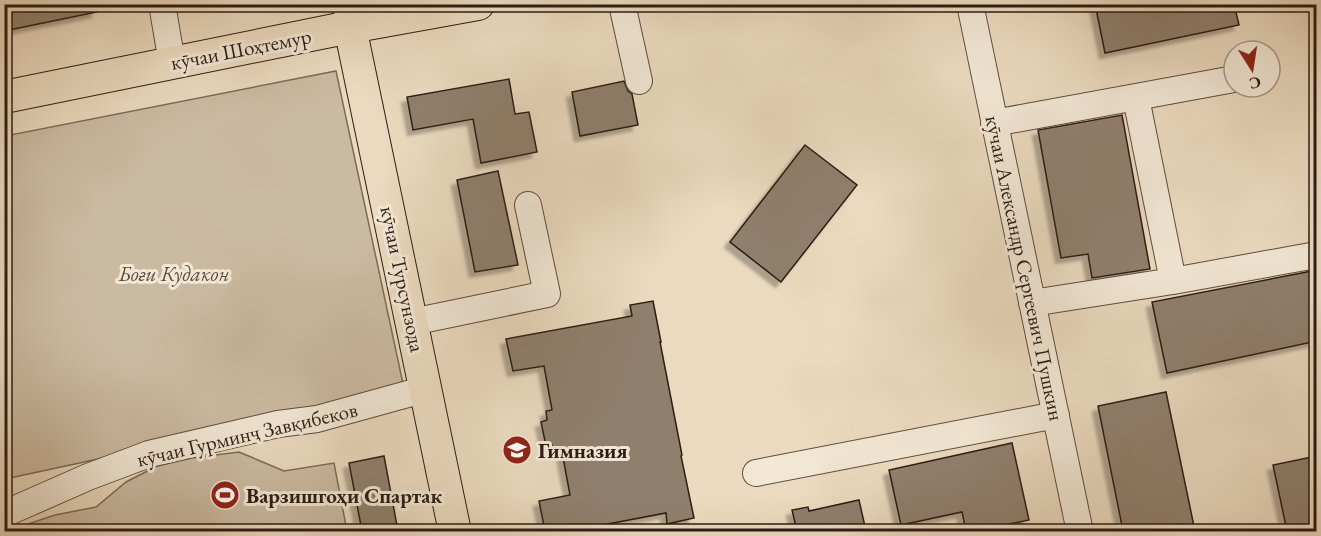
<svg xmlns="http://www.w3.org/2000/svg" width="1321" height="536" font-family="'EB Garamond',serif">
	<style>
		.green { fill: #cbbaa2; stroke: #7c6b5b; stroke-width: 1.5 }
		.building { fill: #907f6d; stroke: #2d1c14; stroke-width: 1.5; filter: url(#shadow) }
		.lines { fill: none; stroke-linecap: round; stroke-linejoin: round }
		.minor-casing { stroke: #5c4c3f; stroke-width: 28 }
		.major-casing { stroke: #2d1c14; stroke-width: 34 }
		.minor { stroke: #f2e7d5; stroke-width: 26 }
		.major { stroke: #ebdabf; stroke-width: 32 }
		.labels { text-anchor: middle; dominant-baseline: central; stroke-width: 6; stroke-linejoin: round; paint-order: stroke }
		.street-label { font-size: 21px; fill: #2d1c14; stroke: #f2e7d5 }
		.park-label { font-size: 21px; font-style: italic; fill: #5c4b3f; stroke: #f2e7d5 }
		.poi-label { font-size: 21px; font-weight: bold; fill: #2d1c14; stroke: #f2e7d5; text-anchor: start }
	</style>
	<defs>
		<filter id="shadow"><feDropShadow dx="-5.5" dy="5.5" stdDeviation="1.5" flood-color="#0004"/></filter>
	</defs>
	<rect width="100%" height="100%" fill="#ebdabf"/>
	<filter id="stains"><feTurbulence type="fractalNoise" baseFrequency=".00333" numOctaves="4"/><feColorMatrix values="0 0 0 0 .2 0 0 0 0 .09 0 0 0 0 .02 0 0 0 .5 -.17"/></filter>
	<radialGradient id="worn" r=".72"><stop offset=".6" stop-color="#630" stop-opacity="0"/><stop offset="1" stop-color="#630" stop-opacity=".3"/></radialGradient>
	<path class="green" d="M336,71l69,322 -400,86v-343z
		M239,452l45,19 50,-8 13,68h-321l2,-7 27,-9 41,-8 30,-25 31,-16 34,-8z"/>
	<path class="building" d="M4,4h92l1,8 -93,19z
		M1095,4h139l5,21 -134,28z
		M509,79l6,35 14,-2 8,40 -56,11 -8,-44 -60,11 -6,-33z
		M624,81l4,10 4,3 6,31 -58,11 -8,-44z
		M1122,115l28,154 -58,9 -4,-24 -27,4 -23,-128z
		M805,145l52,40 -76,97 -51,-40z
		M498,171l20,94 -43,7 -18,-92z
		M1317,270v71l-150,32 -15,-71z
		M653,301l8,41h-1l22,113 -1,1 13,62 -27,6 -1,-11 -95,18h-26l-6,-30 31,-6 -8,-43 -9,1 -1,-8 -6,1 -5,-24 6,-2 -1,-9 6,-1 -8,-44 -31,5 -7,-32 126,-23 -2,-11z
		M1166,392l29,139h-72l-25,-125z
		M1012,443l17,77 -53,11h-10l-4,-19 -61,13 -12,-55z
		M384,456l14,75h-36l-13,-68z
		M1317,456v75h-30l-14,-66z
		M859,500l7,31h-69l-5,-21 16,-3 1,4z"/>
	<g class="lines">
		<g class="minor-casing">
			<path id="minor" d="M162,4l10,59
				M346,4l4,23
				M622,4l17,77
				M970,4l110,528
				M1136,98l37,183
				M994,123l240,-44
				M1032,303l141,-22 143,-26
				M412,322l135,-28 -19,-89
				M756,473l300,-58
				M4,514l84,-37 61,-23 129,-30 39,-5 109,-30"/>
		</g>
		<g class="major-casing">
			<path id="major" d="M350,27l105,505
				M4,97l346,-70 128,-23"/>
		</g>
		<use href="#minor" class="minor"/>
		<use href="#major" class="major"/>
	</g>
	<defs>
		<g id="school-disc" transform="scale(1.5)"><circle r="9.5" fill="#8f2418" stroke="#f2e7d5"/><path d="M0-5L7-2L0 1L-7-2ZM-4 1L0 2.5L4 1V4Q0 6-4 4Z" fill="#fff"/></g>
		<g id="stadium-disc" transform="scale(1.5)"><circle r="9.5" fill="#8f2418" stroke="#f2e7d5"/><path d="M0-5a6.5 5 0 1 0 0 10a6.5 5 0 1 0 0-10ZM-3.5-1.8h7v3.6h-7Z" fill="#fff"/></g>
	</defs>
	<g fill-rule="evenodd">
		<use href="#school-disc" x="517" y="450"/>
		<use href="#stadium-disc" x="225" y="495"/>
	</g>
	<g class="labels">
		<g class="street-label">
			<text transform="translate(241 49) rotate(-11)">кӯчаи Шоҳтемур</text>
			<text transform="translate(1025 268) rotate(78)">кӯчаи Александр Сергеевич Пушкин</text>
			<text transform="translate(403 279) rotate(78)">кӯчаи Турсунзода</text>
			<text transform="translate(247 434) rotate(-13)">кӯчаи Гурминҷ Завқибеков</text>
		</g>
		<g class="park-label">
			<text x="174" y="273">Боғи Кудакон</text>
		</g>
		<g class="poi-label">
			<text x="538" y="450">Гимназия</text>
			<text x="246" y="495">Варзишгоҳи Спартак</text>
		</g>
	</g>
	<rect width="1321" height="536" fill="none" stroke="#ebdabf" stroke-width="24"/>
	<rect x="6" y="6" width="1309" height="524" fill="none" stroke="#2d1c14" stroke-width="3"/>
	<rect x="12" y="12" width="1297" height="512" fill="none" stroke="#2d1c14" stroke-width="1.5"/>
	<g transform="translate(1252 69) rotate(168)"><circle r="28" fill="#f2e7d5" stroke="#a39688" stroke-width="1.5"/>
	<path d="M0-4.5L10 22L0 15L-10 22Z" fill="#8f2418"/>
	<text y="-9" font-size="16" font-weight="bold" text-anchor="middle" fill="#2d1c14">С</text>
	</g>
	<rect width="100%" height="100%" filter="url(#stains)"/>
	<rect width="100%" height="100%" fill="url(#worn)"/>
</svg>
